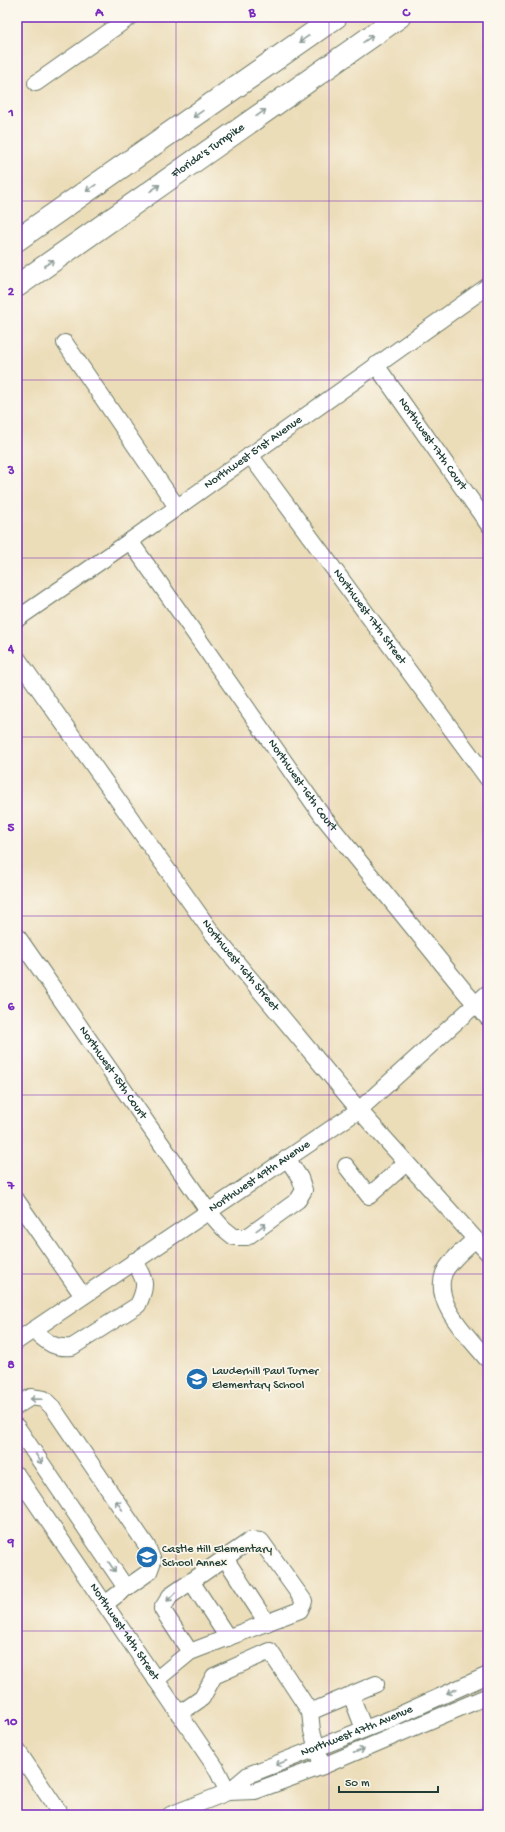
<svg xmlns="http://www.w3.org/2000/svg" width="505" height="1832" font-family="'Gochi Hand',sans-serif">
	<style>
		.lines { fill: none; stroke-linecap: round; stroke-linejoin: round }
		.canal { stroke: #6d9dd7; stroke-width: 14 }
		.minor-casing { stroke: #677563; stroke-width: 18 }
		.highway-casing { stroke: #677563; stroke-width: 24 }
		.minor { stroke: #fff; stroke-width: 16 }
		.highway { stroke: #fff; stroke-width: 22 }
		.oneway { stroke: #8f9e9a }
		.grid { fill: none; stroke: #7b2cbf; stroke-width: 1; stroke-opacity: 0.55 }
		.labels { text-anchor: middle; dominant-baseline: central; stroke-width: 3.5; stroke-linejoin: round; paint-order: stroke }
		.street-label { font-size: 12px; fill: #1f3d34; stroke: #fbf7ec }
		.poi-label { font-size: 12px; fill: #1f3d34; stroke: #fbf7ec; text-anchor: start }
		.neatline { fill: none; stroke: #7b2cbf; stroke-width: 1.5 }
		.grid-label { font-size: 13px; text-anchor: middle; font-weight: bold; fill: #7b2cbf }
	</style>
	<rect width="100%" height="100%" fill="#fbf7ec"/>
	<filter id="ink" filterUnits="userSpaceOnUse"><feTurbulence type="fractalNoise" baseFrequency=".025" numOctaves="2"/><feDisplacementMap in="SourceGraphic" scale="8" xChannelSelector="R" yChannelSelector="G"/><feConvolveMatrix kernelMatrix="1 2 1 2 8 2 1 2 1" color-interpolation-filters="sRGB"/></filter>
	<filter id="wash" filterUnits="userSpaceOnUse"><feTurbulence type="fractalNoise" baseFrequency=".012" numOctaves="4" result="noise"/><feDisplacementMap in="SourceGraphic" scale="16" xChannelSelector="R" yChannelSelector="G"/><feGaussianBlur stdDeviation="0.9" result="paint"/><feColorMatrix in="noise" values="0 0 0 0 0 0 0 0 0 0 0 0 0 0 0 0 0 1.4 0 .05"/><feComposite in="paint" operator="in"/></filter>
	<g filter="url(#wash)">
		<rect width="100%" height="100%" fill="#ecddb9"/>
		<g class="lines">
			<path class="canal" d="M483,1815l5,-2"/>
		</g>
	</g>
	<g filter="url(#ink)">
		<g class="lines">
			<g class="minor-casing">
				<g id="minor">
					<path d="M36,83l94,-66"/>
					<path d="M65,343l112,164"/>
					<path id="s1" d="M376,365l112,159"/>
					<path id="s2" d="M250,455l238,324"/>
					<path id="s3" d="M130,541l191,273 145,179 22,25"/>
					<path id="s4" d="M17,619l113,-78 358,-255"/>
					<path id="s5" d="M17,658l196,276 146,176 129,143"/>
					<path id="s6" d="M17,936l191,275 15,17 11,9h13l51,-37 6,-10 -4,-12 -13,-20"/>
					<path d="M346,1166l23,30 37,-33"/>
					<path d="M17,1201l66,95"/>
					<path d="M475,1239c-10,10 -25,21 -31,34 -12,30 25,64 42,85l2,1"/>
					<path d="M33,1330c14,12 20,19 39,17l66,-42c10,-21 7,-25 -4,-44"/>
					<path id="s7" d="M17,1341l342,-231 129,-117"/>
					<path d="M17,1406l14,-9 13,2 9,9 94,138 6,15 -4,11 -23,16 -109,-161"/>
					<path id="s8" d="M17,1475l199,293 12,24"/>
					<path d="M225,1558l42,65"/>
					<path d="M191,1581l37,57"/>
					<path d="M105,1604l21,-16"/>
					<path d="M156,1680l34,-28 110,-42 4,-9 -43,-60 -10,-1 -81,56 -8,13 28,43"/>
					<path d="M351,1695l13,34"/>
					<path d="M310,1712l2,19 8,28"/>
					<path d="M179,1714l23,-16 12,-22 56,-25 40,61 66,-28"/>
					<path d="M17,1750l44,65"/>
					<path d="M228,1792l27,-1 68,-25 165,-70"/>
					<path id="s9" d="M170,1815l58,-23 20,-17 140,-55 100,-45"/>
				</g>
			</g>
			<g class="highway-casing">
				<g id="highway">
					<path d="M17,240l319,-223"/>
					<path id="s10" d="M17,286l382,-269"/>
				</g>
			</g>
			<use href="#minor" class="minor"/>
			<use href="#highway" class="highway"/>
		</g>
		<defs><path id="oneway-shaft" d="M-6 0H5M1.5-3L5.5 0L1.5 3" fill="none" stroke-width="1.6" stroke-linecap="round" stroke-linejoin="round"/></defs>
		<g class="oneway">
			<use href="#oneway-shaft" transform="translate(304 39) rotate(145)"/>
			<use href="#oneway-shaft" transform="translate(368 39) rotate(-35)"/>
			<use href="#oneway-shaft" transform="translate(261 113) rotate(-35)"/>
			<use href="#oneway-shaft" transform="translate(198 114) rotate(145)"/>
			<use href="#oneway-shaft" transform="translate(91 188) rotate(145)"/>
			<use href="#oneway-shaft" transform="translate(155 188) rotate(-35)"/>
			<use href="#oneway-shaft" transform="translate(49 263) rotate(-35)"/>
			<use href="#oneway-shaft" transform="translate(261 1227) rotate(-36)"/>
			<use href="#oneway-shaft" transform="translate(36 1399) rotate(-178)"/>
			<use href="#oneway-shaft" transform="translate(39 1459) rotate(56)"/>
			<use href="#oneway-shaft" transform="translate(119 1505) rotate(-124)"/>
			<use href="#oneway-shaft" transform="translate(112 1567) rotate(56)"/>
			<use href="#oneway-shaft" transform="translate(171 1597) rotate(134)"/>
			<use href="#oneway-shaft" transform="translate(452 1691) rotate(156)"/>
			<use href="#oneway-shaft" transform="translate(359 1751) rotate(-22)"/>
			<use href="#oneway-shaft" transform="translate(281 1763) rotate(159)"/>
		</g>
	</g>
	<path class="grid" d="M176,17v1798M329,17v1798M17,201h471M17,380h471M17,558h471M17,737h471M17,916h471M17,1095h471M17,1274h471M17,1452h471M17,1631h471"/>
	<defs>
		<g id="school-disc" transform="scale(1.15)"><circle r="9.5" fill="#1f6fb2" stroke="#fbf7ec"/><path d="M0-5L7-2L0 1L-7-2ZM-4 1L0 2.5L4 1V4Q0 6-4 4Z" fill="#fff"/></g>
	</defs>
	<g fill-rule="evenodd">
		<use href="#school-disc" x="197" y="1379"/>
		<use href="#school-disc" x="147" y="1557"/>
	</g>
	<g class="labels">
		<g class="street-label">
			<text stroke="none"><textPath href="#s10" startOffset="234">Florida's Turnpike</textPath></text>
			<text stroke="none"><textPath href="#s1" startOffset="97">Northwest 17th Court</textPath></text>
			<text stroke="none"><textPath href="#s4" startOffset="289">Northwest 51st Avenue</textPath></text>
			<text stroke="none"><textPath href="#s2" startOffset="201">Northwest 17th Street</textPath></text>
			<text stroke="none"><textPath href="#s3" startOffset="299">Northwest 16th Court</textPath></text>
			<text stroke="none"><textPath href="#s5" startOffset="380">Northwest 16th Street</textPath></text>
			<text stroke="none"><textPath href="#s6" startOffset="167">Northwest 15th Court</textPath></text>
			<text stroke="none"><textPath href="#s7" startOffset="293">Northwest 49th Avenue</textPath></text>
			<text stroke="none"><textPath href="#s8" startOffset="190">Northwest 14th Street</textPath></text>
			<text stroke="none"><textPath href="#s9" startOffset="206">Northwest 47th Avenue</textPath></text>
		</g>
		<g class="poi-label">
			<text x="212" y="1372">Lauderhill Paul Turner<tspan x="212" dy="14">Elementary School</tspan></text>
			<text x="162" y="1550">Castle Hill Elementary<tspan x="162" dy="14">School Annex</tspan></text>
		</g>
	</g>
	<rect width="505" height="1832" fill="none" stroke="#fbf7ec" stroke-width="44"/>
	<path d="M339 1786v6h99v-6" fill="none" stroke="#1f3d34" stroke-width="2"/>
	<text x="345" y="1786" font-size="12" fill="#1f3d34" stroke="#fbf7ec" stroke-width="3" paint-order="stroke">50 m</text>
	<rect x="22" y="22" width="461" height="1788" class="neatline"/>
	<g class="grid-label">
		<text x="99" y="16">A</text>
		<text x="252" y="16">B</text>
		<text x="406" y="16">C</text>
		<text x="11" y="116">1</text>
		<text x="11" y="295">2</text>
		<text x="11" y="474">3</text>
		<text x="11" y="652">4</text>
		<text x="11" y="831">5</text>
		<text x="11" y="1010">6</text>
		<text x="11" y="1189">7</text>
		<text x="11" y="1368">8</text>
		<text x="11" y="1546">9</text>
		<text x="11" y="1725">10</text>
	</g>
</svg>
